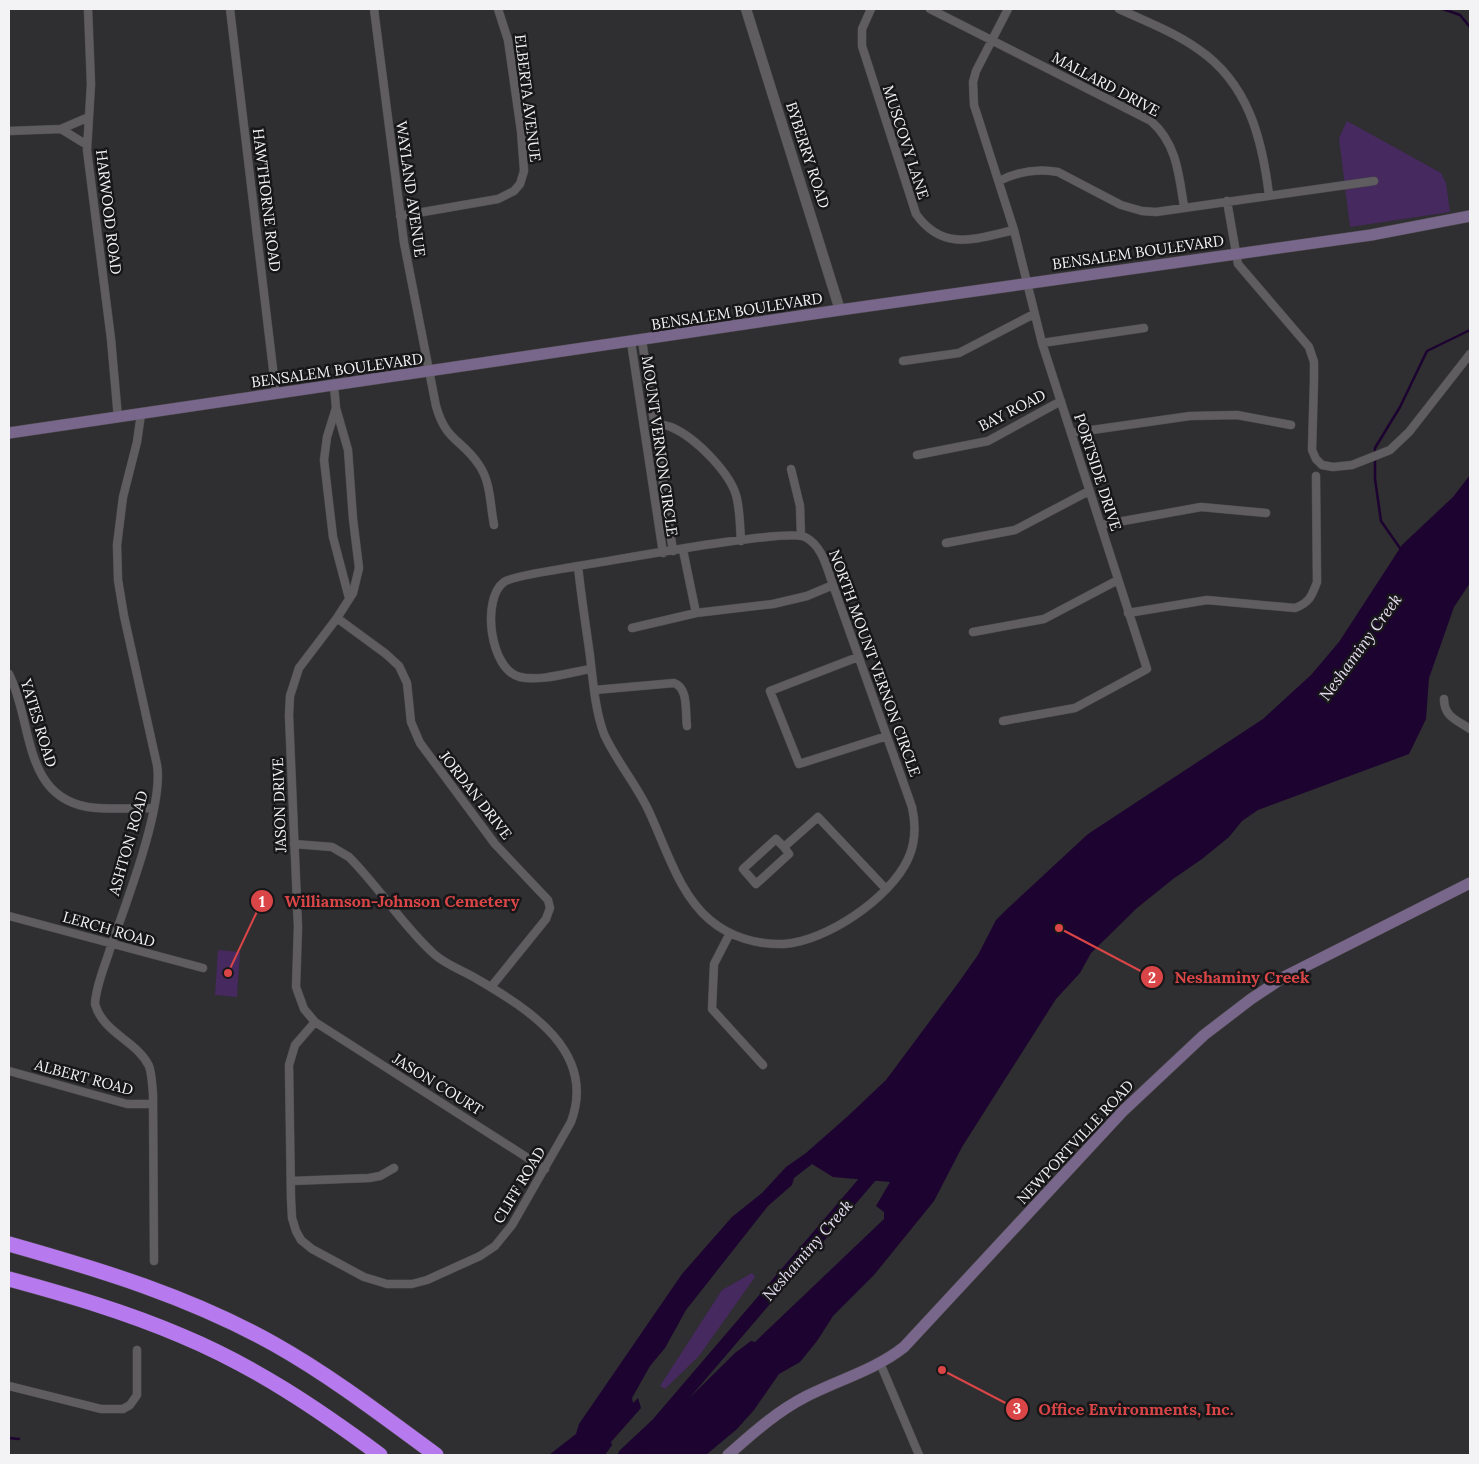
<svg xmlns="http://www.w3.org/2000/svg" width="1479" height="1464" font-family="Lora,serif">
	<style>
		.green { fill: #45295f }
		.water { fill: #1c0330 }
		.lines { fill: none; stroke-linecap: round; stroke-linejoin: round }
		.stream { stroke: #1c0330; stroke-width: 2.5 }
		.river { stroke: #1c0330; stroke-width: 14 }
		.minor-casing { stroke: #4c4b4e; stroke-width: 9 }
		.tertiary-casing { stroke: #4c4b4e; stroke-width: 11 }
		.secondary-casing { stroke: #4c4b4e; stroke-width: 12 }
		.motorway-casing { stroke: #4c4b4e; stroke-width: 16 }
		.minor { stroke: #5f5d60; stroke-width: 8 }
		.tertiary { stroke: #5f5d60; stroke-width: 10 }
		.secondary { stroke: #79668b; stroke-width: 11 }
		.motorway { stroke: #b67aee; stroke-width: 15 }
		.labels { text-anchor: middle; dominant-baseline: central; stroke-width: 5; stroke-linejoin: round; paint-order: stroke }
		.street-label { font-size: 15px; fill: #f3f2f4; stroke: #171618 }
		.water-label { font-size: 16px; font-style: italic; fill: #e6ddf1; stroke: #171618 }
		.leader { fill: none; stroke: #da4647; stroke-width: 2 }
		.callout-dot { fill: #da4647; stroke: #171618; stroke-width: 2 }
		.mark-label { font-size: 15px; text-anchor: middle; font-weight: bold; fill: #fff }
		.callout-label { font-size: 16px; text-anchor: middle; font-weight: bold; fill: #da4647; stroke: #171618; stroke-width: 5; stroke-linejoin: round; paint-order: stroke }
	</style>
	<rect width="100%" height="100%" fill="#2f2e31"/>
	<path class="green" d="M1347,121l94,52 5,10 4,29 -100,15 -11,-89z
		M218,950l22,2 -3,45 -22,-2z
		M752,1273l3,4 -56,79 -34,33 -5,-3 62,-96z"/>
	<path class="water" d="M1470,475v108l-16,24 -25,71 -3,41 -17,35 -151,56 -16,11 -13,16 -27,22 -29,20 -36,29 -46,45 -11,20 -24,26 -94,148 -28,54 -60,74 -41,41 -16,25 -17,21 -21,12 -25,36 -17,19 -31,26h-90l33,-18 12,-11 74,-73 16,-12 4,1 129,-123v-7l-8,-6 14,-24 -57,-5 -21,-13 -18,14 -2,7 -24,21 -82,104 -21,38 -15,18 -18,32 1,5 5,-5 3,10 -30,34 1,3 -7,10h-56l27,-21 3,-10 103,-150 50,-57 30,-24 24,-26 20,-14 42,-37 38,-36 70,-94 22,-31 18,-35 10,-10 82,-76 175,-115 48,-44 28,-33 63,-97 51,-48z"/>
	<g class="lines">
		<path class="stream" d="M1443,9l17,6 10,12
			M1402,551l-21,-30 -6,-42v-31l25,-41 27,-56 43,-21
			M9,1438l10,1"/>
		<path class="river" d="M625,1455l33,-31 220,-257"/>
		<g class="minor-casing">
			<path id="minor" d="M88,9l3,75 -4,66 24,189 7,79
				M230,9l46,385
				M374,9l30,234 32,163c10,36 26,33 43,59 12,17 11,40 15,60
				M871,9l-9,20v17l54,168c27,38 59,25 98,16
				M930,9l221,112c26,23 28,54 33,86
				M1119,9c26,12 55,23 79,40 50,34 64,89 71,146
				M61,129l28,-12
				M9,131l52,-2 26,16
				M999,181c20,-10 38,-13 59,-9l63,33 21,6 14,1 218,-31
				M1227,201l11,63 71,83 5,15v18l-2,70 4,9 6,6 11,2 19,-2 38,-15 19,-18 61,-78
				M400,216l98,-17 16,-8 6,-7 4,-13 -3,-40 -13,-91 -10,-31
				M642,340l31,211
				M631,342l32,211
				M1042,343l102,-15
				M903,361l56,-8 75,-39
				M334,386l2,22 12,42 5,69 6,49 -6,25 -16,25 -38,50 -9,28 -1,19 9,212 -2,60 8,22 11,13 230,147
				M336,408l-9,29 -3,23 9,77 16,61
				M141,414l-4,28 -14,55 -6,48 1,35 6,36 33,149c7,41 -32,141 -47,184 -5,17 -14,36 -15,55 8,29 42,37 54,62 3,8 3,19 4,28l1,167
				M653,423c6,1 13,2 18,4 24,10 61,47 66,72 3,14 3,28 4,42
				M1071,433l119,-17 47,-1 54,10
				M917,455l71,-14 73,-40
				M791,469l9,37 1,30
				M1101,525l100,-18 65,6
				M946,543l69,-13 74,-39
				M683,550l13,63
				M578,566c3,30 8,60 12,90 3,25 5,54 14,78 13,29 35,53 47,82 16,35 29,79 59,104 20,17 47,25 74,24 43,-3 106,-46 124,-85 8,-17 8,-34 4,-52l-79,-222c-6,-16 -10,-39 -28,-48 -20,-9 -193,24 -227,29 -14,3 -64,9 -74,16 -23,17 -14,88 16,95 21,5 50,-5 71,-8
				M1128,613l79,-13 88,8c14,-5 17,-12 22,-26l-1,-106
				M337,618l49,36 13,12 8,17 4,39 9,21 75,101 53,56 2,8 -4,11 -55,68
				M632,628l64,-15 77,-9 34,-8 26,-11
				M973,632l71,-13 74,-39
				M858,657l-88,34 29,73 88,-28
				M9,674c24,47 13,122 79,133 22,3 44,1 66,1
				M595,690l79,-7c15,5 11,30 13,43
				M1444,699c0,18 13,21 26,30
				M1003,721l72,-13 72,-39 -105,-326 -28,-113 -40,-125 -1,-23 3,-11 32,-62
				M294,844l38,3 17,10c30,30 54,69 85,97 12,11 30,17 43,25 53,31 120,73 94,143l-59,103 -17,21 -15,10 -53,24 -15,4h-25l-23,-7 -52,-28 -11,-9 -5,-9 -4,-13 -1,-19 -2,-134 6,-20 20,-23
				M784,847l5,7 -33,30 -13,-15 33,-30 8,8 34,-30 67,71
				M9,916l194,52
				M730,933l-16,31 -2,45 51,56
				M9,1071l118,33h26
				M291,1181l78,-3 11,-2 14,-8
				M880,1363l39,92
				M9,1386l92,23h22l7,-4 7,-10v-45"/>
		</g>
		<g class="tertiary-casing">
			<path id="tertiary" d="M746,9l94,301"/>
		</g>
		<g class="secondary-casing">
			<path id="secondary" d="M9,433l831,-123 531,-75 99,-19
				M728,1455c24,-21 48,-43 77,-58 33,-17 70,-27 99,-50l219,-236 81,-76 47,-36 33,-22 186,-94"/>
		</g>
		<g class="motorway-casing">
			<path id="motorway" d="M9,1244c92,26 181,53 265,100 57,32 109,72 162,111
				M9,1279c59,16 117,33 173,57 72,30 136,73 198,119"/>
		</g>
		<use href="#minor" class="minor"/>
		<use href="#tertiary" class="tertiary"/>
		<use href="#secondary" class="secondary"/>
		<use href="#motorway" class="motorway"/>
	</g>
	<g class="labels">
		<g class="street-label">
			<text transform="translate(1106 84) rotate(28)">MALLARD DRIVE</text>
			<text transform="translate(528 98) rotate(83)">ELBERTA AVENUE</text>
			<text transform="translate(906 142) rotate(72)">MUSCOVY LANE</text>
			<text transform="translate(808 155) rotate(72)">BYBERRY ROAD</text>
			<text transform="translate(411 189) rotate(82)">WAYLAND AVENUE</text>
			<text transform="translate(267 200) rotate(83)">HAWTHORNE ROAD</text>
			<text transform="translate(109 212) rotate(83)">HARWOOD ROAD</text>
			<text transform="translate(1138 252) rotate(-8)">BENSALEM BOULEVARD</text>
			<text transform="translate(737 311) rotate(-9)">BENSALEM BOULEVARD</text>
			<text transform="translate(337 370) rotate(-8)">BENSALEM BOULEVARD</text>
			<text transform="translate(1012 410) rotate(-27)">BAY ROAD</text>
			<text transform="translate(660 446) rotate(82)">MOUNT VERNON CIRCLE</text>
			<text transform="translate(1098 472) rotate(72)">PORTSIDE DRIVE</text>
			<text transform="translate(875 663) rotate(70)">NORTH MOUNT VERNON CIRCLE</text>
			<text transform="translate(39 723) rotate(73)">YATES ROAD</text>
			<text transform="translate(476 795) rotate(52)">JORDAN DRIVE</text>
			<text transform="translate(279 805) rotate(-92)">JASON DRIVE</text>
			<text transform="translate(128 843) rotate(-74)">ASHTON ROAD</text>
			<text transform="translate(109 929) rotate(16)">LERCH ROAD</text>
			<text transform="translate(84 1077) rotate(15)">ALBERT ROAD</text>
			<text transform="translate(438 1084) rotate(32)">JASON COURT</text>
			<text transform="translate(1075 1142) rotate(-47)">NEWPORTVILLE ROAD</text>
			<text transform="translate(519 1185) rotate(-59)">CLIFF ROAD</text>
		</g>
		<g class="water-label">
			<text transform="translate(1360 647) rotate(-54)">Neshaminy Creek</text>
			<text transform="translate(807 1250) rotate(-49)">Neshaminy Creek</text>
		</g>
	</g>
	<path class="leader" d="M228 973L262 901M1059 928L1152 977M942 1370L1017 1409"/>
	<g class="callout-dot">
		<circle cx="228" cy="973" r="5"/>
		<circle cx="1059" cy="928" r="5"/>
		<circle cx="942" cy="1370" r="5"/>
		<circle cx="262" cy="901" r="12"/>
		<circle cx="1152" cy="977" r="12"/>
		<circle cx="1017" cy="1409" r="12"/>
	</g>
	<g class="mark-label">
		<text x="262" y="907">1</text>
		<text x="1152" y="983">2</text>
		<text x="1017" y="1414">3</text>
	</g>
	<g class="callout-label">
		<text x="402" y="907">Williamson-Johnson Cemetery</text>
		<text x="1242" y="983">Neshaminy Creek</text>
		<text x="1136" y="1415">Office Environments, Inc.</text>
	</g>
	<rect width="1479" height="1464" fill="none" stroke="#f3f2f4" stroke-width="20"/>
</svg>
